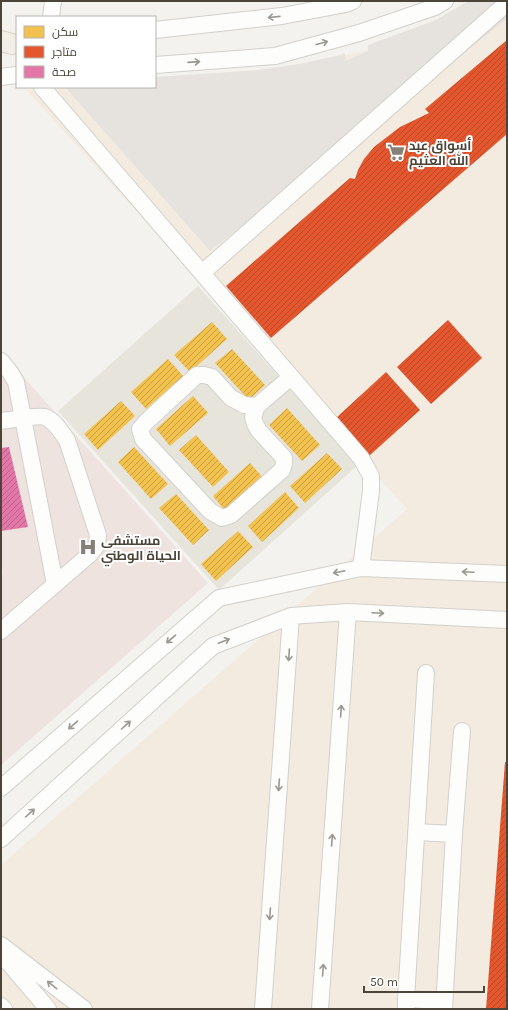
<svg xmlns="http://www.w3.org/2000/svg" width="508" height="1010" font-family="Karla,Cairo,sans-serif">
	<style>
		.residential { fill: #e7e4dc }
		.commercial { fill: #f3ebdf }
		.medical { fill: #eee3df }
		.parking { fill: #e6e3df }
		.homes { fill: url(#homes-hatch) }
		.shops { fill: url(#shops-hatch) }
		.health { fill: url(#health-hatch) }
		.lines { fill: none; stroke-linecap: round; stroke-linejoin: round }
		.minor-casing { stroke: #d2d0cb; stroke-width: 18 }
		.major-casing { stroke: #d6cebb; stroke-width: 22 }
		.minor { stroke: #fdfdfc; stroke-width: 16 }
		.major { stroke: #f2efe6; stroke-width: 20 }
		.oneway { stroke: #9b9791 }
		.labels { text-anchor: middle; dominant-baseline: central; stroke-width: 4; stroke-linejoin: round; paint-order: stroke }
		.poi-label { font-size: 13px; font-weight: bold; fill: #4b4439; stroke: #fff; text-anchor: start }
	</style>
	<defs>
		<pattern id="homes-hatch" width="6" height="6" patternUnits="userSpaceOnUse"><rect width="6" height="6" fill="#f2c14e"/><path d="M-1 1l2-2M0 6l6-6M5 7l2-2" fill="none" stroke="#c69e42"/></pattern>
		<pattern id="shops-hatch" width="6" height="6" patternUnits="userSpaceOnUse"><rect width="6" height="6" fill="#e4572e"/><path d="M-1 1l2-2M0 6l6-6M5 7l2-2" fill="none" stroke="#bb4a28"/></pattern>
		<pattern id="health-hatch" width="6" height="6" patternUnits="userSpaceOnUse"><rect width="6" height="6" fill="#e377a8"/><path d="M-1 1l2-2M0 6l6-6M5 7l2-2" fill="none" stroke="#ba638a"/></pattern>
	</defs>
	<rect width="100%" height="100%" fill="#f4f2ee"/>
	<path class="residential" d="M198,286l160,179 -139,125 -161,-179z"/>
	<path class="commercial" d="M475,1h32v1008h-506v-144l406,-356 -381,-419 49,-3h80l115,-13 106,-26z"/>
	<path class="medical" d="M1,352l207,231 -207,182v-189l2,-2 -2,-11v-32l27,-4 -19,-80 -8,1z"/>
	<path class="parking" d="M468,1h39v18l-297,232 -145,-164h90v-10l103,-7 41,-6 46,-10 1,7 22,-10v-6l68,-25z"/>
	<path class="homes" d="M212,322l15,17 -37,33 -16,-17z
		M232,349l33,36 -16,15 -34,-37z
		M168,359l15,17 -37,33 -15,-17z
		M193,396l15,17 -38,33 -14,-17z
		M121,401l14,15 -37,34 -14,-16z
		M287,408l33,37 -18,16 -33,-36z
		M196,435l33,37 -16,15 -34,-37z
		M134,447l34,37 -17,15 -33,-37z
		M327,453l15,16 -37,34 -15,-17z
		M250,463l14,16 -37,34 -14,-17z
		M285,492l14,16 -37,34 -14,-16z
		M176,494l33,36 -16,15 -34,-37z
		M238,531l15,16 -37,34 -15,-17z"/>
	<path class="shops" d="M507,40v94l-236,204 -45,-52 124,-108 5,1 3,-9 6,-11 10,-12 26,-20 29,-14 -4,-4z
		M448,320l34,38 -51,46 -34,-37z
		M386,372l34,38 -51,46 -34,-37z
		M505,762h2v247h-21z"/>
	<path class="health" d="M9,447l19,80 -27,4v-83z"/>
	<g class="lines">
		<g class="minor-casing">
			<path id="minor" d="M51,17l2,-16
				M155,30l127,-14 64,-12 7,-3
				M155,65l120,-9 84,-23 76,-26 10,-6
				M1,77l16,-2
				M42,87l319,371 10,18v15l-10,77
				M202,273l305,-270
				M1,361l9,11 6,10 39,202
				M257,406l-13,-1 -7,-4 -6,-3 -19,-21 -8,-2h-7l-51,47 -6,7 3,10 67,72 12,7 9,-3 51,-45 2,-6v-6l-25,-27 -4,-7 -2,-7 4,-11 34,-29
				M1,421c8,-1 39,-6 44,-4 10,4 16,15 22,23l31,95 -1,10 -8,10 -88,76
				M1,788l218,-190 142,-30 146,6
				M416,832l38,2
				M1,839l212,-193 78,-30 57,-4 159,8
				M1,945l83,64
				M2,955l46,54
				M406,999l38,2
				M1,1006l3,3
				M263,1009l28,-393
				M320,1009l28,-397
				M406,1009v-10l20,-326
				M444,1009l10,-175 8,-103"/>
		</g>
		<g class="major-casing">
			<path id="major" d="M1,41l11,3"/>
		</g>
		<use href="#minor" class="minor"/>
		<use href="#major" class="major"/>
	</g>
	<defs><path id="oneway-shaft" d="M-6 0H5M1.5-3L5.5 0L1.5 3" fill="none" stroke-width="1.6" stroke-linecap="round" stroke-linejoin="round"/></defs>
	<g class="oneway">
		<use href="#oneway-shaft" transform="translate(274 17) rotate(174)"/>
		<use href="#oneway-shaft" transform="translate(322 43) rotate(-15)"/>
		<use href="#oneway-shaft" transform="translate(194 62) rotate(-4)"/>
		<use href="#oneway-shaft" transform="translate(339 572) rotate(168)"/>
		<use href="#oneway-shaft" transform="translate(468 572) rotate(-177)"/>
		<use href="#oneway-shaft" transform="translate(378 613) rotate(3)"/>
		<use href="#oneway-shaft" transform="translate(171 639) rotate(139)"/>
		<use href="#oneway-shaft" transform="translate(224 641) rotate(-21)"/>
		<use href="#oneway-shaft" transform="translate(289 655) rotate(94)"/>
		<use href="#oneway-shaft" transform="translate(341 711) rotate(-86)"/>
		<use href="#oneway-shaft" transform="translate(73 725) rotate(139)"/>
		<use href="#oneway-shaft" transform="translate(126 725) rotate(-42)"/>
		<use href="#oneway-shaft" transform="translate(279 785) rotate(94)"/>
		<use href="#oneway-shaft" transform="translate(30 813) rotate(-42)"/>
		<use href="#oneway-shaft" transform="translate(332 840) rotate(-86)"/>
		<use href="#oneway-shaft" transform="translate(270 914) rotate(94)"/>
		<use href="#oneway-shaft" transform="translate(323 970) rotate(-86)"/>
		<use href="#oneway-shaft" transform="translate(52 985) rotate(-142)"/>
	</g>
	<defs>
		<g id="supermarket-bare" transform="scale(1.38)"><path d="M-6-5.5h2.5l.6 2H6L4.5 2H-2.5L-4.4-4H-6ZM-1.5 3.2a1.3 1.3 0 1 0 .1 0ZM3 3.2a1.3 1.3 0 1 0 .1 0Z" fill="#868178" stroke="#fff" stroke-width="2.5" paint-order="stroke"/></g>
		<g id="hospital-bare" transform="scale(1.38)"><path d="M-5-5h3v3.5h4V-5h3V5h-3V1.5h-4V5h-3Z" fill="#868178" stroke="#fff" stroke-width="2.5" paint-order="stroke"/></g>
	</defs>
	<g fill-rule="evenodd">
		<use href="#supermarket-bare" x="396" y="152"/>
		<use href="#hospital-bare" x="88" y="547"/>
	</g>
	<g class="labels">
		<g class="poi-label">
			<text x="409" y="145">أسواق عبد<tspan x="409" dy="15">الله العثيم</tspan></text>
			<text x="101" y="540">مستشفى<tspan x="101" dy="15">الحياة الوطني</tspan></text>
		</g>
	</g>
	<rect width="508" height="1010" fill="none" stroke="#4b4439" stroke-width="4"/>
	<rect x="16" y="16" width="140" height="72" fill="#ffffff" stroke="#b7b4b0"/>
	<rect x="24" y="26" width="20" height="12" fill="#f2c14e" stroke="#b7b4b0"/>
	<text x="52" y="36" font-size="12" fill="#4b4439">سكن</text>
	<rect x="24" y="46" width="20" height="12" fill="#e4572e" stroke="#b7b4b0"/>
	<text x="52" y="56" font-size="12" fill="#4b4439">متاجر</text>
	<rect x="24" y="66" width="20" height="12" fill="#e377a8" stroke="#b7b4b0"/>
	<text x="52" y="76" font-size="12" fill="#4b4439">صحة</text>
	<path d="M364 986v6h120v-6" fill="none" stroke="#4b4439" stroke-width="2"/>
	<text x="370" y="986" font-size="12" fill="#4b4439" stroke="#ffffff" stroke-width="3" paint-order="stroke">50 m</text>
</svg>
